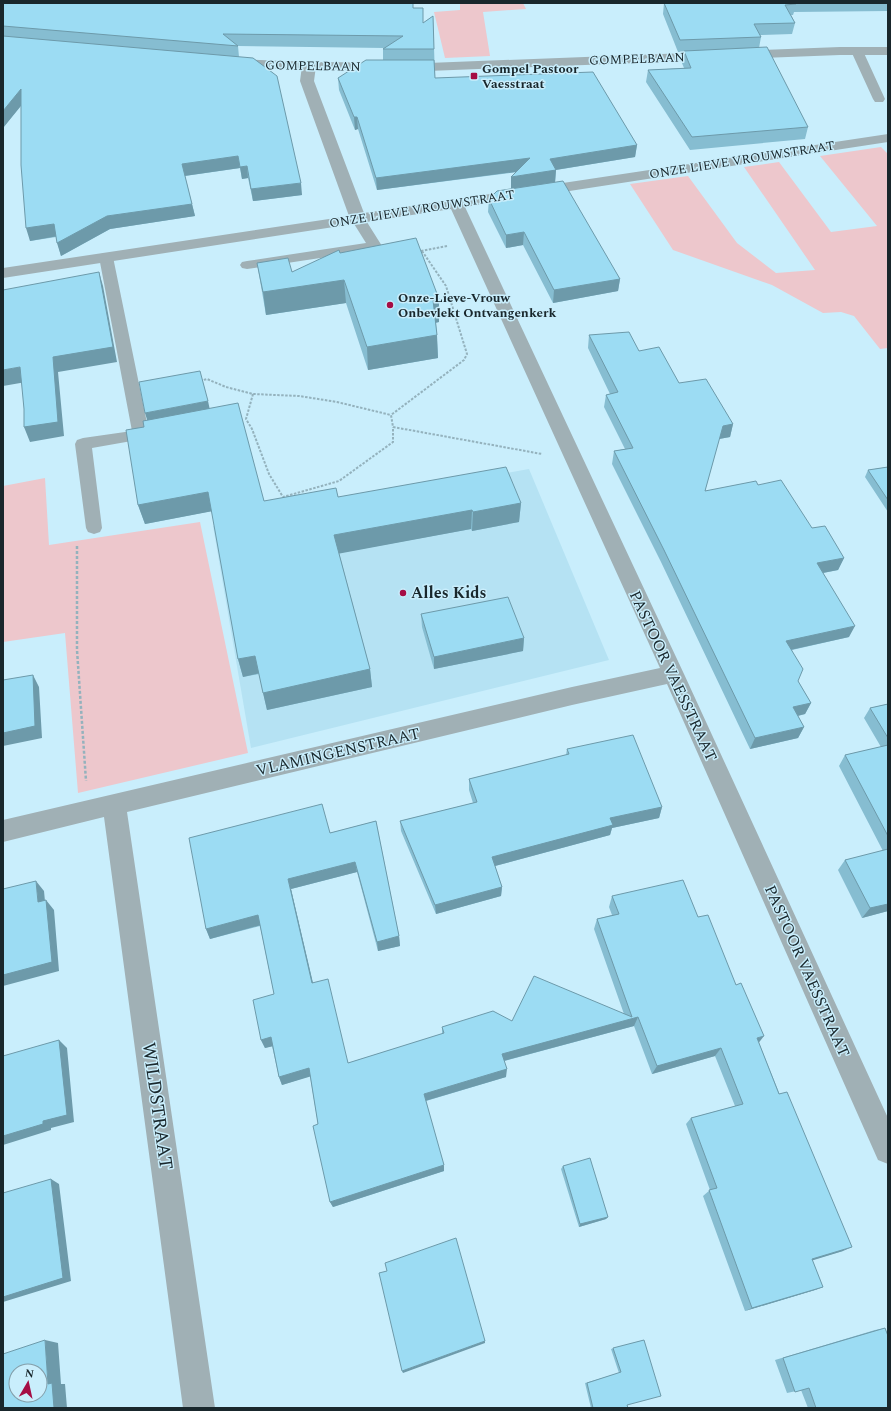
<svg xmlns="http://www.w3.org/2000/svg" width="891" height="1411" font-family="Spectral,serif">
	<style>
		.built { fill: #b5e2f3 }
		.green { fill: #edc7cc }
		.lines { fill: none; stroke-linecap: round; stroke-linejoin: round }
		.path-far1 { stroke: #94b2bd; stroke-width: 2; stroke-dasharray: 2.5 1.5; stroke-linecap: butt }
		.path { stroke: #94b2bd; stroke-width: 2.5; stroke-dasharray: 3 2; stroke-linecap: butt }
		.service { fill: #a0b0b5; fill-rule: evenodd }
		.minor { fill: #a0b0b5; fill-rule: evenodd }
		.tertiary { fill: #a0b0b5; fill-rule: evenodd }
		.wall { fill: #86bdd1 }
		.shaded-wall { fill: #6d9aaa }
		.building { fill: #9cdcf3; stroke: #6d9aaa; fill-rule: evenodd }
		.poi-dot { fill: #a50d44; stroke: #c9eefc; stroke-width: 1.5 }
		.labels { text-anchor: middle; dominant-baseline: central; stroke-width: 3; stroke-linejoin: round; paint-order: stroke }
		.far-street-label { font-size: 13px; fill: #19272c; stroke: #c9eefc }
		.far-poi-label { font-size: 13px; font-weight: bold; fill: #19272c; stroke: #c9eefc; text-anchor: start }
		.poi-label { font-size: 16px; font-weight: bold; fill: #19272c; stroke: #c9eefc; text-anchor: start }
		.street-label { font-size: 16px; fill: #19272c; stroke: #c9eefc }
		.near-street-label { font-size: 19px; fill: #19272c; stroke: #c9eefc }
	</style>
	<rect width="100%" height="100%" fill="#c9eefc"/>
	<path class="built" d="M529,469l80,191 -358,88 -38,-222z"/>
	<path class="green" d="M460,3h63l3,6 -43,3 7,44 -45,2 -11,-46 26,-2z
		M881,147l7,7v194l-8,1 -26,-33 -13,-4 -18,1 -51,-28 -99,-35 -43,-66 58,-8 49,67 39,30 39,-3 -71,-103 35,-5 52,70 46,-6 -57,-70z
		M45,478l4,67 151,-23 48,231 -170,40 -13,-160 -62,9v-156z"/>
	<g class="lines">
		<path class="path-far1" d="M421,251l26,-5
			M422,251l24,35 21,68 -3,6 -73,55 2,12 149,27
			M200,381l7,-2 19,8 27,7 46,2 38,6 54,13
			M253,394l-7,25 6,10 17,45 14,23 56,-16 54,-39v-15"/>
		<path class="path" d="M77,546v104l9,131"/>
		<path class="service" d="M857,48l6,3 22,48 -2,3h-8l-2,-3 -22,-48z
			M358,215l5,1 2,3 17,27 -2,3 -133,20 -5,-1 -2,-3 2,-3 5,-1 119,-18 -15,-24 2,-3z
			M106,253l5,1 2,3 35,171 12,-2 6,1 2,4 -2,4 -6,1 -68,12 10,80 -2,4 -6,2 -6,-2 -2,-4 -11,-84 2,-4 6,-2 49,-7 -33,-174 2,-3z"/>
		<path class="minor" d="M309,62l5,1 2,3 -2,15 50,132 524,-79v8l-423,65 219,467 204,444v46l-10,-4 -211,-476 -95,21 -445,107 88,596h-32l-79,-591 -101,25v-22l569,-133 88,-19 -209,-459 -448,69v-10l346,-52 -49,-135 2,-15 2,-3z"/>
		<path class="tertiary" d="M840,47h48v8h-48l-412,16 -119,-1 -76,-3 -5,-1 -2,-3 2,-3 5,-1 76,3 119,1z"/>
	</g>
	<path class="wall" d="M3,3h410v5l10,15 10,-7 2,62 202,67 -2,12 -79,13 -1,12 65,97 -2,12 -65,12 -30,-58 -17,3 -18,-36 1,-13 22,-10v-12l6,-5 -140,18 -19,-61 -3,1 -16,-40 -1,-12 45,-18v-11l2,-1 -147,-2 1,11 63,138 -49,6 -5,-23 -6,1 -2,-11 -55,8 10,40 -85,13 -49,27 -5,-19 -26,4 -9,-136 -18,23z
		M664,3h224v8l-94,1 -1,3h-2l4,8 -3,11 -32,1 1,2 -2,11 49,79 -3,12 -115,11 -44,-68 2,-12 36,-2 -2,-5 2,-11h-6l-15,-38z
		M340,253l99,46v23l-3,1 2,35 -70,12 -22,-67 -80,12 -9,-52 35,9z
		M589,335l50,16 40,32 54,41 -3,13 -11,2 -14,52 53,-6 54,43 32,30 -6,12 -15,3 26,64 -57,13 6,31 13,22 -6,11 -7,2 6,11 -6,11 -48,11 -89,-187 -49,-98 2,-13 11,-2 -21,-42 2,-12 4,-1 -22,-46z
		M209,408l55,93 74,-4 183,6 -2,19 -47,9 -1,-2 -132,24 31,116 2,18 -105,23 -8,-36 -16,3 -5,-18 -26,-148 -67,13 -7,-19 6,-78 3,-7z
		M888,467v45l-23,-35 3,-7z
		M421,614l103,24 -1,13 -89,18 -12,-42z
		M888,704v207l-26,7 -24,-48 7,-10 38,-9 -44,-85 6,-11 36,-8 -17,-29 6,-10z
		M567,749l95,58 -3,11 -47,10 -2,7 -115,31 7,21 -1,9 -65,18 -35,-83 -1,-10 73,-18 -4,-13v-11l97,-24z
		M376,821l23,115 1,10 -22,5 -21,-79 -66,17 22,94 35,80 94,-29v-7l70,-6 112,-7 -30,-85 3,-10 15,-4 -3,-8 3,-11 86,21 61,126 84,208 -31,9 11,27 -8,3 -70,21 -42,-115 7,-6 -24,-66 5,-6 44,-12 -20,-50 -63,18 -18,-48 -130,35 2,16 -80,24 18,70 -111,36 -3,-5 -12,-78 -8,-48 -28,9 -3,-8 -7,-31 -7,2 -4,-8 13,-46 -14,-68 -50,13 -4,-10 124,-96z
		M563,1166l45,51 -2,2 -27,8 -18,-58z
		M885,1328l3,80h-80l-7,-18 -14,3 -12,-33 100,-30z
		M644,1340l-17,65 1,3h-37l-6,-25 34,-10 -8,-24z"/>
	<path class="shaded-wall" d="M21,89l4,12 -22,27v-17z
		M354,117h3l1,12 -3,1z
		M637,145l-2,12 -86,14 1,-12z
		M238,156l2,12 -56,8 -2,-12z
		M530,158v12l-153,20 -1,-12z
		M247,166l1,12 -6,1 -2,-12z
		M556,170l-1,13 -44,6v-12z
		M301,183l1,12 -49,6 -2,-12z
		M192,204l3,12 -85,13 -49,27 -4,-13 50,-27z
		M54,224l4,12 -28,5 -4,-13z
		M524,232l-1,13 -17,3v-13z
		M99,272l4,14 14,76 -59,10 6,64 -34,6 -6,-15 29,-70z
		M620,279l-2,12 -65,12 1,-13z
		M344,280l2,23 -80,12 -3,-23z
		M439,299v23l-6,1v-23z
		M437,335l1,23 -70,12 -1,-23z
		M20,367l6,15 -23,4v-16z
		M208,401l3,14 -62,11 -4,-13z
		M733,424l-3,13 -11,2 4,-13z
		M208,492l5,19 -68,13 -7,-19z
		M521,503l-2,19 -47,9 1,-19z
		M472,510l-1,19 -134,25 -3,-19z
		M844,558l-6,12 -26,5 5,-12z
		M855,626l-6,11 -68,15 5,-11z
		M524,638l-1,13 -89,18v-12z
		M255,656l5,17 -17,4 -5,-18z
		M370,669l2,18 -105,23 -4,-17z
		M33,675l6,12 3,51 -39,8v-13z
		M811,703l-6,11 -17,4 5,-11z
		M804,727l-6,11 -48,11 5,-11z
		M662,807l-3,11 -47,10 -2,7 -119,32 1,-10 118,-39z
		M355,862l2,10 -66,17 24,103 -3,-9 -24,-104z
		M36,881l8,10 2,21 -8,-10z
		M502,887l-1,9 -65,18 -1,-9z
		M46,900l8,10 5,61 -56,15v-11z
		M888,904v7l-26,7 8,-10z
		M258,915l3,10 -51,14 -4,-10z
		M399,936l1,10 -22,5 -1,-9z
		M638,1017l-4,9 -134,36 2,-8z
		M764,1036l-7,9v-7z
		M271,1037l3,9 -9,2 -4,-8z
		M59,1040l8,8 7,74 -23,6v2l-48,15v-9l40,-15z
		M721,1048l-6,8 -63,18 5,-8z
		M309,1068l3,8 -30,9 -3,-8z
		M507,1069l-1,8 -81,24 -1,-7z
		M444,1165v6l-111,36 -3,-5z
		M51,1179l8,5 12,97 -68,21v-5z
		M608,1217l-2,2 -27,8 1,-3z
		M852,1247l-9,4 -39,12 8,-4z
		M823,1287l-8,3 -70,21 7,-3z
		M45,1340l13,3 3,41h4l2,24h-13l-6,-24z
		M485,1341v2l-82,30 -1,-2z"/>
	<path class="building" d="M3,3h410v5h10v15l10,-7 1,33h-51l20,-13 -180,-2 15,12 -235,-20z
		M664,3h131l1,1 -11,1 10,18 -41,1 7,13 -81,3z
		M3,36l250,22 24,18 24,107 -50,6 -4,-23 -7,1 -2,-11 -56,8 10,40 -85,12 -50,27 -3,-19 -28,4 -5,-63v-76l-18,22z
		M767,47l41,80 -116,10 -44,-67 43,-2 -7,-17z
		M366,60h68l1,18 158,-6 44,73 -87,14 6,11 -45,7 19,-19 -154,20 -19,-61h-3l-16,-39z
		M563,181l57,98 -66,11 -30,-58 -18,3 -17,-36 8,-8z
		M416,238l23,61 -6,1 4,35 -70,12 -23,-67 -81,12 -6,-29 31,-5 4,14 47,-22 1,3z
		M99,272l14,75 -60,10 5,65 -34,5v-18l-4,-42 -17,3v-80z
		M629,332l10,19 20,-4 20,36 27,-4 27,45 -10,2 -18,65 51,-10 2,4 23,-5 31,48 13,-2 19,32 -27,5 38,63 -69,15 17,28 -5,12 13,22 -18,4 11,20 -49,11 -91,-188 -50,-99 19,-3 -27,-53 12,-3 -29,-57z
		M200,371l8,30 -63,12 -6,-31z
		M238,403l26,98 72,-13 2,9 168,-30 15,36 -48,9 -1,-2 -138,25 36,134 -107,24 -8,-37 -17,3 -30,-167 -70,13 -12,-75 18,-3 -1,-6z
		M888,467v33l-20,-30z
		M508,597l16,41 -90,19 -13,-43z
		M33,675l2,51 -32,7v-53z
		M888,704v34l-18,-30z
		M633,735l29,72 -52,11 3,7 -121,32 10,30 -67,18 -35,-84 77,-19 -8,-23 100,-25 -2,-5z
		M888,745v91l-43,-81z
		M322,804l8,29 46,-12 23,115 -22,6 -22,-80 -67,17 24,104 16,-4 20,84 96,-30 -2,-6 51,-16 19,10 22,-45 98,41 -35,-98 22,-5 -7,-18 71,-16 15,37 10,-2 28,70 5,-2 23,53 -7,2 22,56 8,-2 65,155 -40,12 11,28 -71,21 -43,-118 8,-2 -26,-70 52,-14 -22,-56 -64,18 -19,-49 -136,37 5,15 -83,25 20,71 -114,37 -17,-76 5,-2 -9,-56 -30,9 -8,-40 -10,3 -8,-40 21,-6 -16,-79 -52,14 -17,-91z
		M888,849v55l-18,4 -25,-48z
		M36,881l2,21 8,-2 6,62 -49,13v-86z
		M59,1040l8,75 -24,6v3l-40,12v-80z
		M590,1158l18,59 -28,7 -17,-58z
		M51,1179l12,99 -60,19v-104z
		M456,1238l29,103 -83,30 -23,-98 8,-2 -2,-8z
		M885,1328l3,8v72h-72l-7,-20 -14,4 -12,-34z
		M45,1340l3,44 4,-1 2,25h-51v-54zM16,1371h24v24h-24z
		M644,1340l17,56 -34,9 1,3h-35l-6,-25 34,-11 -8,-24z"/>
	<g class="poi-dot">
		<rect x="470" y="72" width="8" height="8" rx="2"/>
		<circle cx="390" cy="305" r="4"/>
		<circle cx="403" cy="593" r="4"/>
	</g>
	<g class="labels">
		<g class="far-street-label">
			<text transform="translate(637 59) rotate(-2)">GOMPELBAAN</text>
			<text transform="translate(313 66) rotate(1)">GOMPELBAAN</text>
			<text transform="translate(742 160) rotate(-9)">ONZE LIEVE VROUWSTRAAT</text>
			<text transform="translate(422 209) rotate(-9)">ONZE LIEVE VROUWSTRAAT</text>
		</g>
		<g class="far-poi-label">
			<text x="482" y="69">Gompel Pastoor<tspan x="482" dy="15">Vaesstraat</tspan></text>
			<text x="398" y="298">Onze-Lieve-Vrouw<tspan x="398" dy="15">Onbevlekt Ontvangenkerk</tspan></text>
		</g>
		<g class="poi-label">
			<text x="411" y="593">Alles Kids</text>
		</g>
		<g class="street-label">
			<text transform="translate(673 676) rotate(65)">PASTOOR VAESSTRAAT</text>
			<text transform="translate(338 752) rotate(-13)">VLAMINGENSTRAAT</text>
			<text transform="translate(807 971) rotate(66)">PASTOOR VAESSTRAAT</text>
		</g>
		<g class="near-street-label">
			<text transform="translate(157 1106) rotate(82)">WILDSTRAAT</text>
		</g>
	</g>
	<rect width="891" height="1411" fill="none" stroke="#19272c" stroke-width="8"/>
	<g transform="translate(28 1383) rotate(9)"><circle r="19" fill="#c9eefc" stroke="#839ea9"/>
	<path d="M0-3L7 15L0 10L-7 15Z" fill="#a50d44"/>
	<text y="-6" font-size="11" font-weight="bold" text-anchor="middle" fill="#19272c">N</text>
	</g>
</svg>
